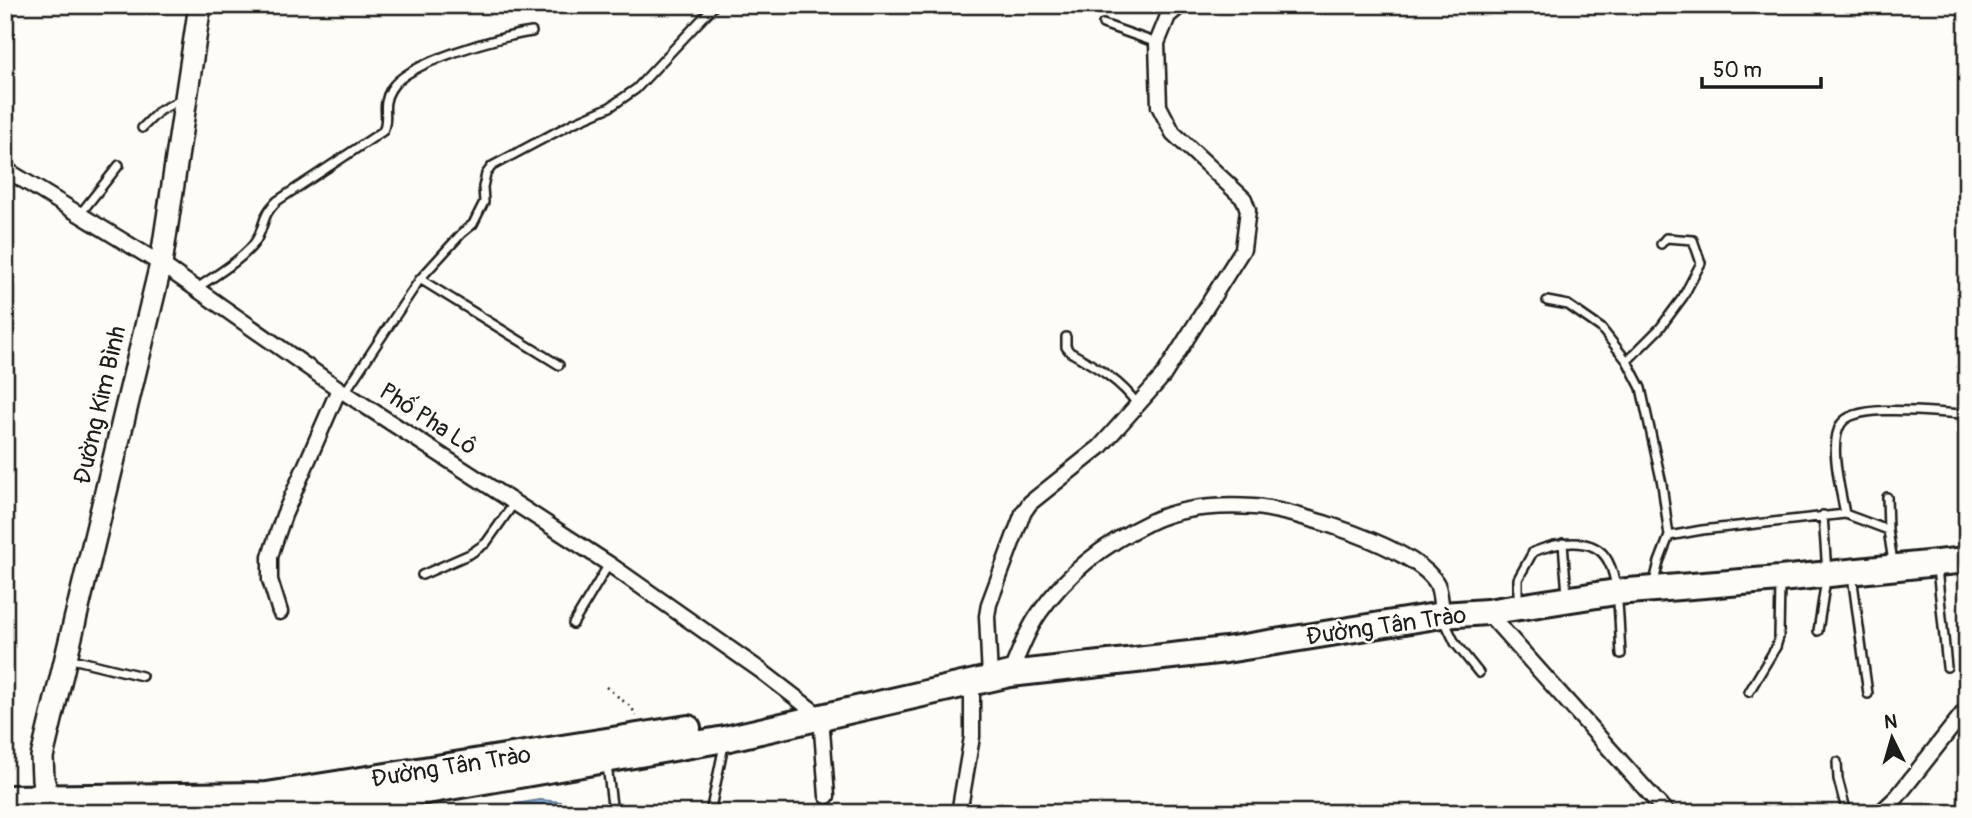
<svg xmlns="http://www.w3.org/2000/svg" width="1972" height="818" font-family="Pangolin,sans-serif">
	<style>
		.water { fill: #95c1ef; stroke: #657f9b; stroke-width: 2 }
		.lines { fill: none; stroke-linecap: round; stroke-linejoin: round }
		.lane-casing { stroke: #1c1c1c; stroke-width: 12 }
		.street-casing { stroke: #1c1c1c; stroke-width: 19 }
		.primary-casing { stroke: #1c1c1c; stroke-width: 26 }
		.highway-casing { stroke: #1c1c1c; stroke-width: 30 }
		.path { stroke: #1c1c1c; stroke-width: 2.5; stroke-dasharray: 2 5; stroke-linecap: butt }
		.lane { stroke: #fdfcf7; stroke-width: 7 }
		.street { stroke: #fdfcf7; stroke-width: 14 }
		.primary { stroke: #fdfcf7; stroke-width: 21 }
		.highway { stroke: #fdfcf7; stroke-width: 24 }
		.labels { text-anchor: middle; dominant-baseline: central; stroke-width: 5; stroke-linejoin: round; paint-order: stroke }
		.street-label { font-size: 24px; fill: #1c1c1c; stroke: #fdfcf7 }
	</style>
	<rect width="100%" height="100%" fill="#fdfcf7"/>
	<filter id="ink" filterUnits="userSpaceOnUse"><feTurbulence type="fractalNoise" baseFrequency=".0143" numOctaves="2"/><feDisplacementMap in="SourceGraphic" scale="14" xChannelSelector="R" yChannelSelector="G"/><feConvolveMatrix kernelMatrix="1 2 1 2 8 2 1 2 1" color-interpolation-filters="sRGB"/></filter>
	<g filter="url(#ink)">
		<path class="water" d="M540,800l21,2 8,11h-108z"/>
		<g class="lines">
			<g class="lane-casing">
				<path id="lane" d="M1103,24l54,19
					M142,128l17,-17 25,-13
					M80,214l39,-49
					M420,279l139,86
					M197,288c16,-11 51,-32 60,-49 9,-17 4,-22 20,-38l106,-70c7,-15 -3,-24 8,-42 16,-27 110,-53 141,-57
					M1547,301l21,4 33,23 26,33 14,27 21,96 7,52
					M1066,337v10l4,5c26,15 50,28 67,52
					M1627,361l33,-33 23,-31 18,-34 -8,-23 -27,-2 -5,6
					M345,392l75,-113 42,-46 11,-9 11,-22 -1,-15 3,-13 6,-8 81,-43 37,-16 26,-18 79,-84
					M1887,497l1,33 5,32
					M1845,514c-4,-23 -17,-70 -4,-90 15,-23 101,-10 126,-10
					M1563,543l4,52
					M1937,568l10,99
					M422,575l48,-21 16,-11 29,-41
					M1852,575l16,119
					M1653,586l6,-24 10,-26 33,-6 143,-16 43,16
					M1518,603v-24l15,-27c22,-9 61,-18 75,9 12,22 11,67 13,93
					M1443,618l12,25 24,30
					M573,624l36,-60
					M1818,631l9,-58 -4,-58
					M68,658l74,18
					M1749,692l27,-45 3,-10 1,-54
					M1837,762l1,17 9,34
					M607,765l6,48
					M710,813l14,-68"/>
			</g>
			<g class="street-casing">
				<path id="street" d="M5,169l156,95 178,125 270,175 151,106 61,47 6,79
					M280,612l-10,-32v-23l3,-10 11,-32 55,-126
					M1487,612l180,201
					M1010,674c9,-21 17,-44 30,-62 28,-40 66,-69 110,-90 31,-15 70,-17 104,-15 40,3 164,41 183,77 4,9 4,22 5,31
					M990,678l-3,-62 2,-12 34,-91 7,-10 70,-56 63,-71 80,-127 5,-39 -4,-11 -71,-66 -14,-27 -2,-63 11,-27 13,-11
					M959,813l13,-76v-55
					M1880,813l17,-16 70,-89"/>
			</g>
			<g class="primary-casing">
				<path id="primary" d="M52,813l-9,-34 -1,-22 119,-493 39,-259"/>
			</g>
			<g class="highway-casing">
				<path id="highway" d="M5,798l262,-3 421,-67
					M279,813l85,-11 361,-63 285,-65 216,-24 216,-35 45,-3 129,-20 164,-13 187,-19"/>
			</g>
			<path class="path" d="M606,687l26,21 4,8"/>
			<use href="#lane" class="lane"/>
			<use href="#street" class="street"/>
			<use href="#primary" class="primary"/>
			<use href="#highway" class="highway"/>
		</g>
	</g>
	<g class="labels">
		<g class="street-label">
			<text transform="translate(100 405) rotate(-77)">Đường Kim Bình</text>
			<text transform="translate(428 419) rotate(33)">Phố Pha Lô</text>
			<text transform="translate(1386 626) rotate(-8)">Đường Tân Trào</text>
			<text transform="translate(451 767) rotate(-9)">Đường Tân Trào</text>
		</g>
	</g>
	<rect width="1972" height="818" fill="none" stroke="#fdfcf7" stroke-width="28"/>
	<rect x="14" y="14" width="1944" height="790" fill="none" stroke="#1c1c1c" stroke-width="2.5" filter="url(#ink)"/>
	<g transform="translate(1892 738) rotate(355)" stroke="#fdfcf7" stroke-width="5" paint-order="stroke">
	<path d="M0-5L12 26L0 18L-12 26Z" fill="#1c1c1c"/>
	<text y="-10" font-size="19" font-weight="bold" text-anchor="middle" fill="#1c1c1c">N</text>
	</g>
	<path d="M1702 77v10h119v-10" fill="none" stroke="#1c1c1c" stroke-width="3.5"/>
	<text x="1713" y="77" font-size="21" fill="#1c1c1c" stroke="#fdfcf7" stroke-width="5" paint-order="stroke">50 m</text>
</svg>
